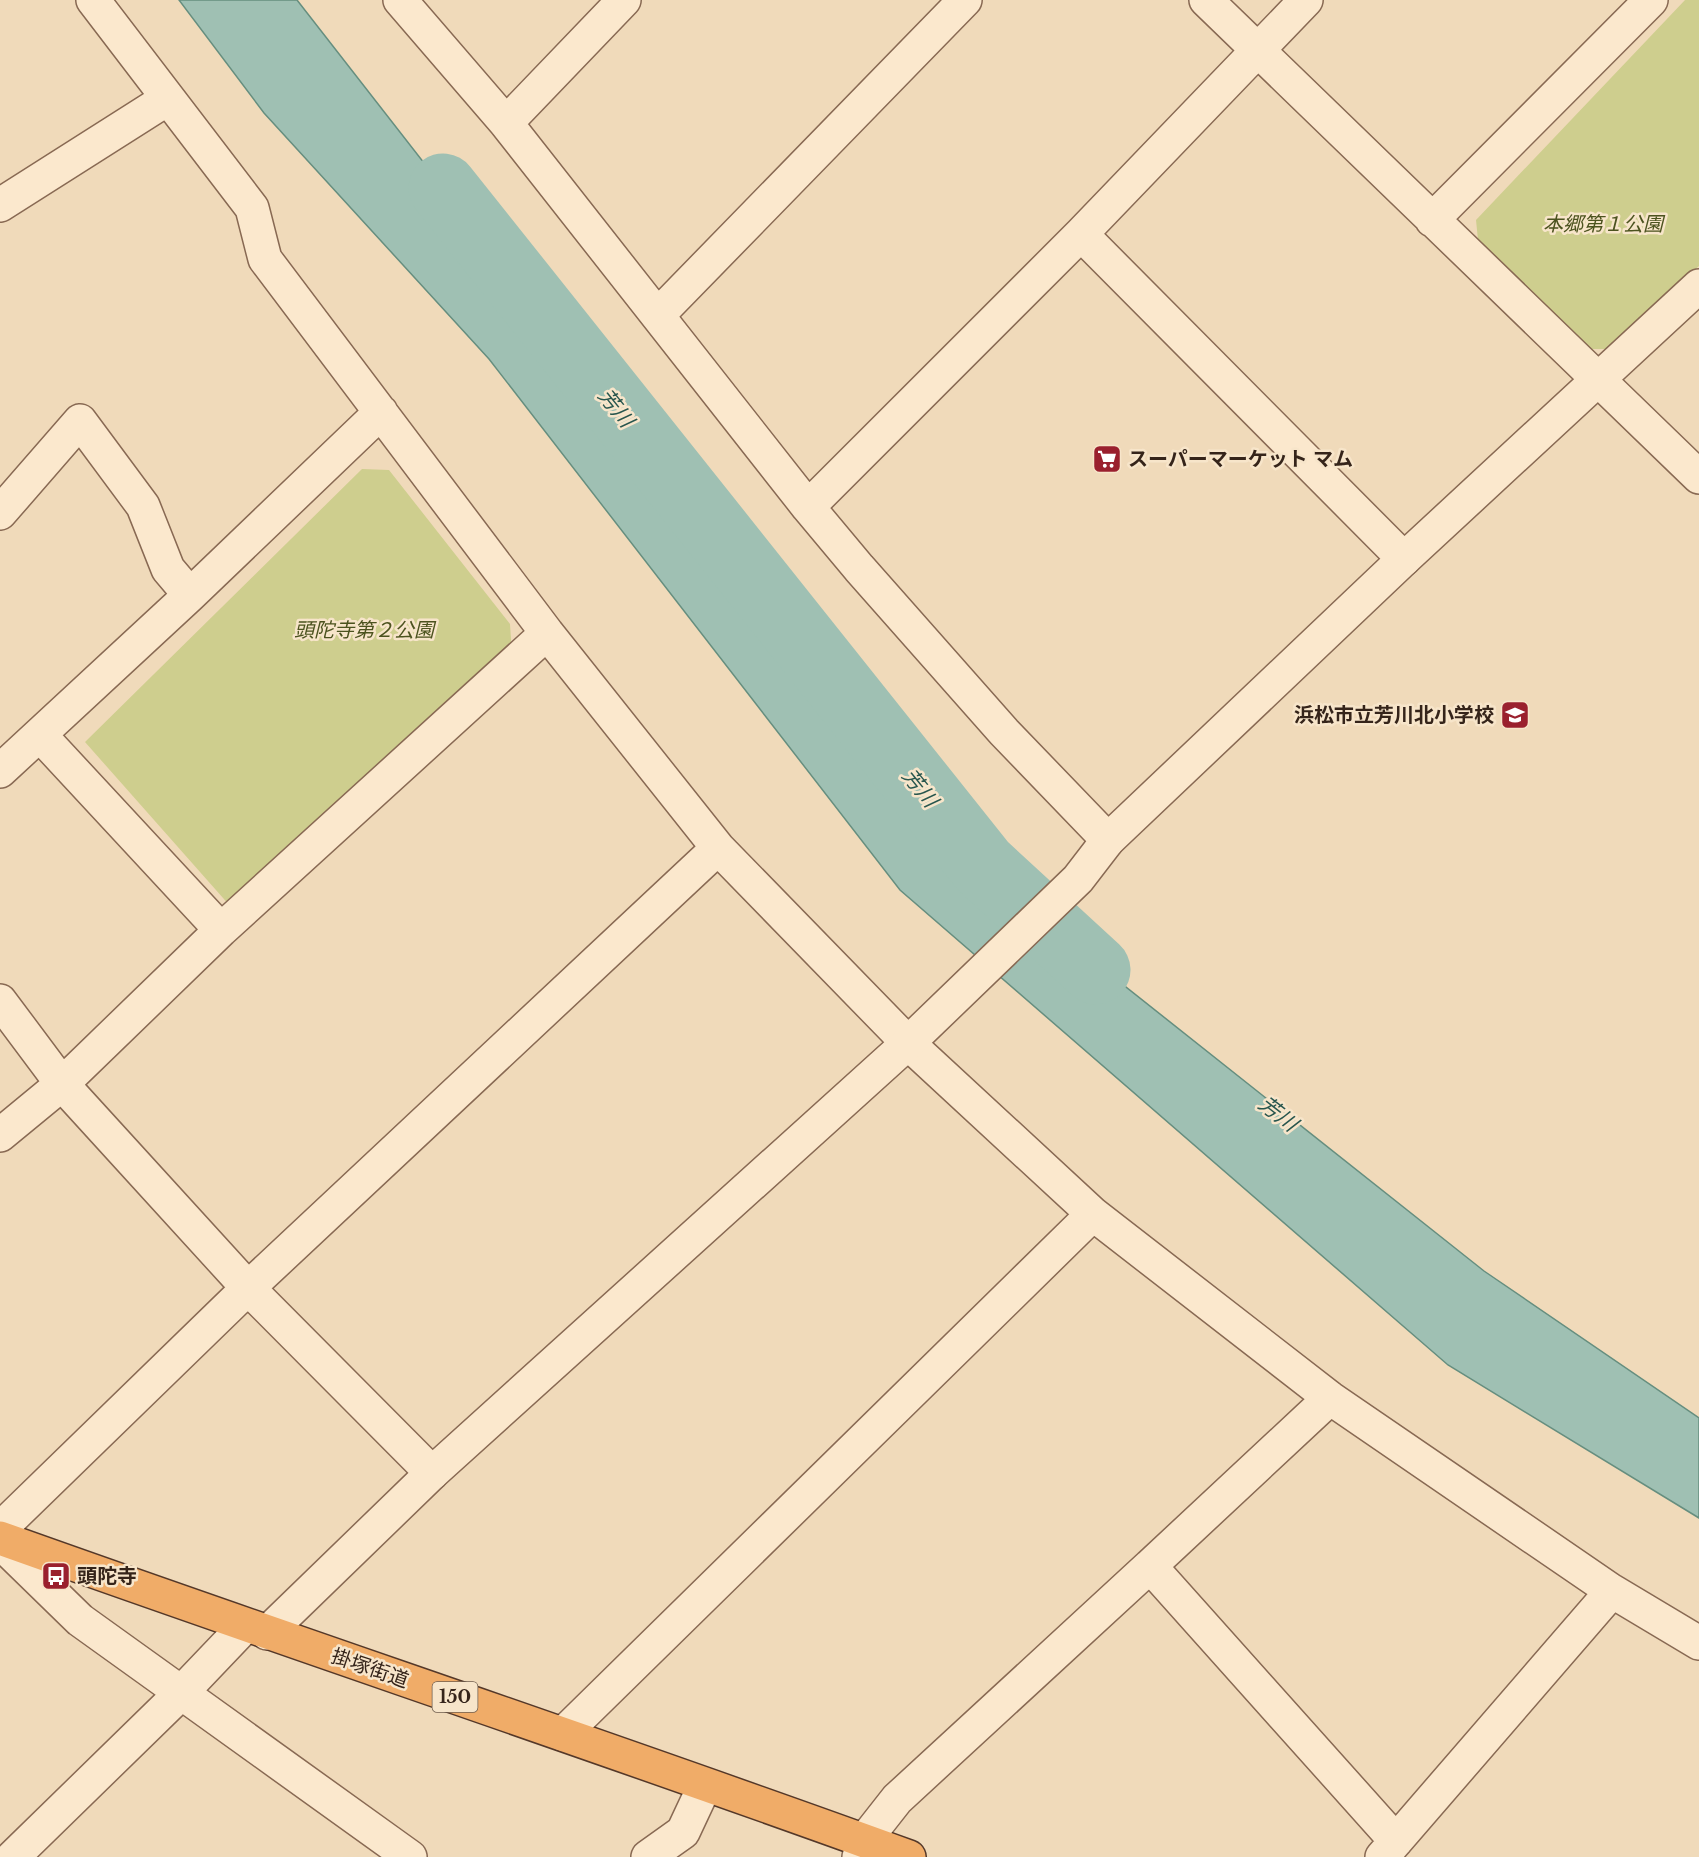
<svg xmlns="http://www.w3.org/2000/svg" width="1699" height="1857" font-family="'Libre Baskerville','Noto Sans JP',serif">
	<style>
		.green { fill: #cece8e }
		.water { fill: #9fc0b3; stroke: #668e7f; stroke-width: 1.5 }
		.lines { fill: none; stroke-linecap: round; stroke-linejoin: round }
		.river { stroke: #9fc0b3; stroke-width: 69 }
		.minor-casing { stroke: #886953; stroke-width: 36 }
		.tertiary-casing { stroke: #886953; stroke-width: 36 }
		.trunk-casing { stroke: #543829; stroke-width: 36 }
		.minor { stroke: #fbe8cd; stroke-width: 33 }
		.tertiary { stroke: #fbe8cd; stroke-width: 33 }
		.trunk { stroke: #f0ac68; stroke-width: 33 }
		.labels { text-anchor: middle; dominant-baseline: central; stroke-width: 5; stroke-linejoin: round; paint-order: stroke }
		.shield { fill: #f7e5ca; stroke: #6f5e4f; stroke-width: 1.5 }
		.shield-label { font-size: 18px; font-weight: bold; fill: #35241a }
		.park-label { font-size: 20px; font-style: italic; fill: #4c531f; stroke: #f7e5ca }
		.poi-label { font-size: 20px; font-weight: bold; fill: #35241a; stroke: #f7e5ca; text-anchor: start }
		.street-label { font-size: 20px; fill: #35241a; stroke: #f7e5ca }
		.water-label { font-size: 21px; font-style: italic; fill: #28564e; stroke: #f7e5ca }
	</style>
	<rect width="100%" height="100%" fill="#f0daba"/>
	<path class="green" d="M1685,0h14v266l-91,83h-23l-106,-99 -3,-30z
		M362,469l27,1 121,154 2,31 -281,252 -146,-165z"/>
	<path class="water" d="M179,0h118l205,263 455,590 527,418 215,147v100l-251,-153 -548,-475 -411,-531 -225,-246z"/>
	<g class="lines">
		<path class="river" d="M443,188l540,678 113,104"/>
		<g class="minor-casing">
			<path id="minor" d="M93,0l159,208 13,51 282,374 171,215 190,195 185,171 237,184 282,193 87,52
				M400,0l106,123 302,384 51,61 145,164 104,108
				M1206,0l493,477
				M506,123l118,-123
				M0,205l167,-106
				M1432,220l219,-220
				M1081,234l323,325
				M658,315l307,-315
				M808,507l273,-273 225,-234
				M0,513l80,-92 63,85 25,63 22,26
				M40,735l181,195
				M0,771l190,-176 191,-183
				M0,1001l62,83 186,204 184,185
				M0,1135l62,-51 159,-154 326,-297
				M1330,1398l-180,168 246,275
				M0,1529l248,-241 470,-440
				M0,1542l80,78 330,237
				M563,1734l530,-520
				M13,1857l168,-164 64,-67
				M648,1857l35,-25 22,-47
				M859,1857l5,-16 33,-42 253,-233
				M1382,1857l230,-266"/>
		</g>
		<g class="tertiary-casing">
			<path id="tertiary" d="M267,1633l165,-160 476,-430 170,-164 30,-39 296,-281 295,-273"/>
		</g>
		<g class="trunk-casing">
			<path id="trunk" d="M0,1538c302,108 607,209 909,319"/>
		</g>
		<use href="#minor" class="minor"/>
		<use href="#tertiary" class="tertiary"/>
		<use href="#trunk" class="trunk"/>
	</g>
	<defs>
		<g id="supermarket-square" transform="scale(1.5)"><rect x="-9" y="-9" width="18" height="18" rx="4" fill="#9a202e" stroke="#f7e5ca"/><path d="M-6-5.5h2.5l.6 2H6L4.5 2H-2.5L-4.4-4H-6ZM-1.5 3.2a1.3 1.3 0 1 0 .1 0ZM3 3.2a1.3 1.3 0 1 0 .1 0Z" fill="#fff"/></g>
		<g id="school-square" transform="scale(1.5)"><rect x="-9" y="-9" width="18" height="18" rx="4" fill="#9a202e" stroke="#f7e5ca"/><path d="M0-5L7-2L0 1L-7-2ZM-4 1L0 2.5L4 1V4Q0 6-4 4Z" fill="#fff"/></g>
		<g id="bus-square" transform="scale(1.5)"><rect x="-9" y="-9" width="18" height="18" rx="4" fill="#9a202e" stroke="#f7e5ca"/><path d="M-5-6H5V4H4V6H2V4H-2V6H-4V4H-5ZM-3.5-4V0h7V-4ZM-3.5 1.2v1.5H-2V1.2ZM2 1.2v1.5H3.5V1.2Z" fill="#fff"/></g>
	</defs>
	<g fill-rule="evenodd">
		<use href="#supermarket-square" x="1107" y="459"/>
		<use href="#school-square" x="1515" y="715"/>
		<use href="#bus-square" x="56" y="1576"/>
	</g>
	<g class="labels">
		<rect class="shield" x="432.5" y="1682" width="45" height="30" rx="4.5"/>
		<g class="shield-label">
			<text x="455" y="1697">150</text>
		</g>
		<g class="park-label">
			<text x="1603" y="224">本郷第１公園</text>
			<text x="364" y="630">頭陀寺第２公園</text>
		</g>
		<g class="poi-label">
			<text x="1128" y="459">スーパーマーケット マム</text>
			<text x="1494" y="715" text-anchor="end">浜松市立芳川北小学校</text>
			<text x="77" y="1576">頭陀寺</text>
		</g>
		<g class="street-label">
			<text transform="translate(370 1668) rotate(19)">掛塚街道</text>
		</g>
		<g class="water-label">
			<text transform="translate(616 408) rotate(51)">芳川</text>
			<text transform="translate(920 788) rotate(51)">芳川</text>
			<text transform="translate(1278 1114) rotate(38)">芳川</text>
		</g>
	</g>
</svg>
